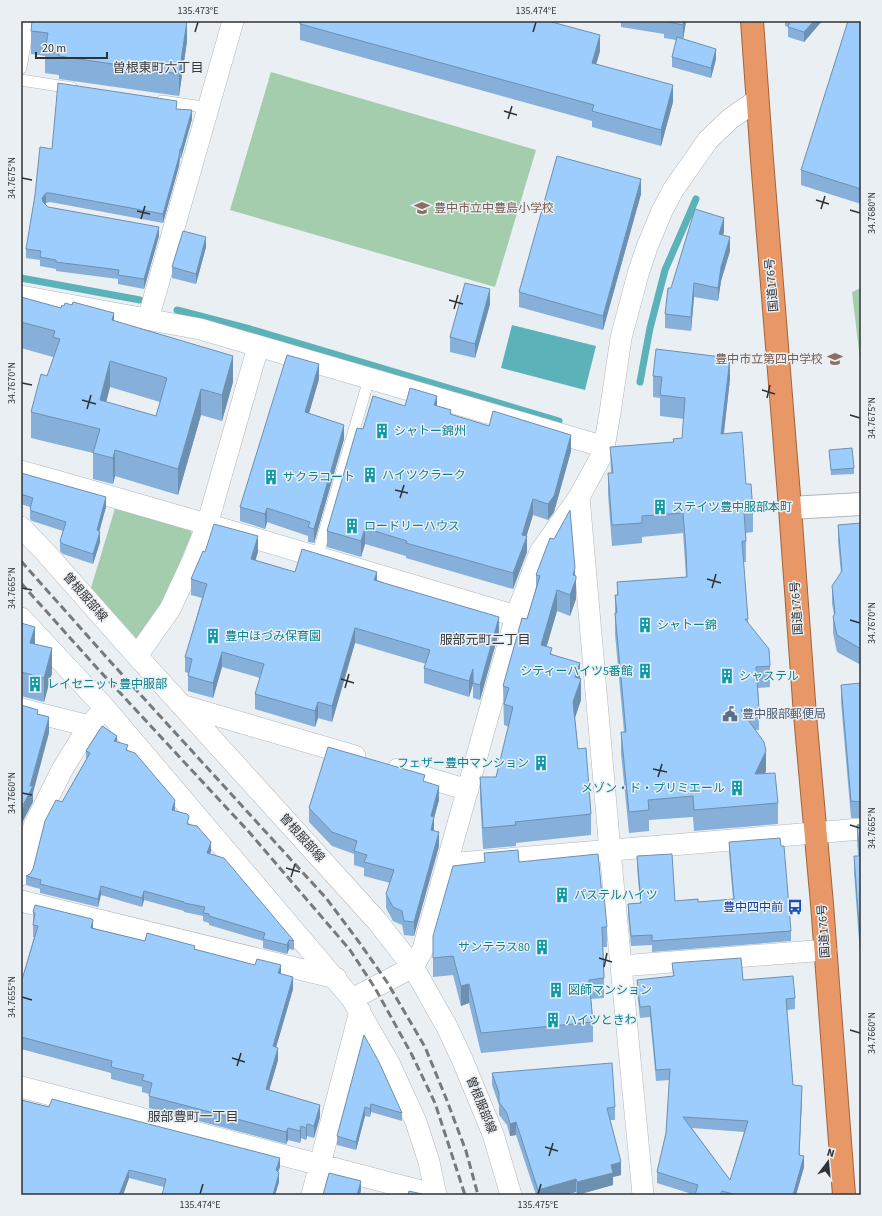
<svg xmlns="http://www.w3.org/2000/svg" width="882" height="1216" font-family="'Source Sans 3','Noto Sans JP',sans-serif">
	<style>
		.green { fill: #a3cdac }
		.water { fill: #5cb2b9 }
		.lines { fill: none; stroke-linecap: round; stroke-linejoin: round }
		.stream { stroke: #5cb2b9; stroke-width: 7 }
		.service-casing { stroke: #b2b6ba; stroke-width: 12 }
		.minor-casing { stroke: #b2b6ba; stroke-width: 22 }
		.tertiary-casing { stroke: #b2b6ba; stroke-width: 24 }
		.trunk-casing { stroke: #a4633b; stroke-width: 24 }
		.service { stroke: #fff; stroke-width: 11 }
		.minor { stroke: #fff; stroke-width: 21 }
		.tertiary { stroke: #fff; stroke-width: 22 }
		.trunk { stroke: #e89766; stroke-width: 22 }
		.rail { stroke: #777a7c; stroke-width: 3; stroke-dasharray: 8 4; stroke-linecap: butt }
		.wall { fill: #86b0d9; fill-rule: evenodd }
		.shaded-wall { fill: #6d90b0 }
		.building { fill: #9ccdfc; stroke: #6d90b0; fill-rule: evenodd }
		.ticks { fill: none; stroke: #303233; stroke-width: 1.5 }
		.labels { text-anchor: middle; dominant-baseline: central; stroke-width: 3; stroke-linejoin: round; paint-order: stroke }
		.education-label { font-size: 12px; fill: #785e54; stroke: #eaeff3; text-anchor: start }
		.street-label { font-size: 12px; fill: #303233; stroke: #eaeff3 }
		.culture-label { font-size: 12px; fill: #0d838f; stroke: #eaeff3; text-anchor: start }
		.service-label { font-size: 12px; fill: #4e5e75; stroke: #eaeff3; text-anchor: start }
		.transit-label { font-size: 12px; fill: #164399; stroke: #eaeff3; text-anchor: end }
		.neighbourhood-label { font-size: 13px; fill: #373a3d; stroke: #eaeff3 }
		.neatline { fill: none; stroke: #303233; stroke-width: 1.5 }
		.ticks-label { font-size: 10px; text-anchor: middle; fill: #303233 }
	</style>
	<rect width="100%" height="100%" fill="#eaeff3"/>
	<path class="green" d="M271,72l265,78 -41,137 -265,-77z
		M861,288v80l-9,-76z
		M116,505l72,22 4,6 -25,60 -22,41 -9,4 -45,-50z"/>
	<path class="water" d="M512,325l84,21 -11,44 -84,-22z"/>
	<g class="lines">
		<path class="stream" d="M21,278l119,22
			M177,310l73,19 309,92
			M640,382l10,-54 15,-58 31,-71"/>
		<g class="service-casing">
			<path id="service" d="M21,68l8,-47
				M21,80l51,8
				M162,101l47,7
				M317,557l52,-178"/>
		</g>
		<g class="minor-casing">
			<path id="minor" d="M21,296l179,33 405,118
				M148,319l85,-298
				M21,471c166,46 330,96 495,145
				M579,497l31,354 33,344
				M21,527l25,26 91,103 240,265 36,46 34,60 15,32 31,75 18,61
				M21,618l84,90 247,291 38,66 26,57 13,40 7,33
				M137,656l33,-47 23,-49 14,-35 51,-178
				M181,705l174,51
				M21,709l68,17 9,-10
				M398,769l70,21
				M447,864l414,-35
				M21,875l13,-49 28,-56 27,-44
				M21,901l315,77
				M621,966l205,-16
				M352,999l61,-32 10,-18 93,-333 24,-64 39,-55 24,-44 7,-40 11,-75 17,-64 9,-27 15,-36 11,-21 35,-50 22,-21 27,-19
				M21,1087l415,108
				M312,1195l48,-184"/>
		</g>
		<g class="tertiary-casing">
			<path id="tertiary" d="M790,508l71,-4"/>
		</g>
		<g class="trunk-casing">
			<path id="trunk" d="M752,21l10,139 28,348 15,207 17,189 22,291"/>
		</g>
		<use href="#service" class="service"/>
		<use href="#minor" class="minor"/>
		<use href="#tertiary" class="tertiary"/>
		<use href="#trunk" class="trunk"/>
		<path class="rail" d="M21,561l87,98 218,239 33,44 28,40 38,65 21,51 20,53 12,44
			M21,583l76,85 152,164 101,118 25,38 37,67 23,48 30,92"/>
	</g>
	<path class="wall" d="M187,21v20l-8,55 -120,-17v-4l-14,-2v-17l-14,-2v-23z
		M621,21h65l-3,18 33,20 -5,19 -39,-11v-10l4,-17 -12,-2v-4l-43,-7z
		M785,21h37l-18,21 -16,-5v-10l-3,-1z
		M861,21v183l-60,-19v-15z
		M300,24l300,27 -4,13 77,38 -12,44 -69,-19v-6l-292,-81z
		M177,109l15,10 -11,39h-1l-1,8 -16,57 -113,-21 -4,1 -1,1 3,3 111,29 -15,53 -26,-5v-5l-62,-8v-2l-16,-3v-6l-14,-2v-9l26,-100z
		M641,194l-38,136 -84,-23v-15z
		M724,232l-1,3 7,16 -9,30 -3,20 -24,-4 -3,34 -26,-3v-14l6,-26z
		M206,247l-10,37 -24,-6v-11z
		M21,297l40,11 3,-2 50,15 119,61 -11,39 -21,-6 -23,80 -63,-19 -2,8 -20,-5v-26l-62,-15v-26l16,-36 6,-16v-3l-32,-9zM110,387l50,15 -4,14 -50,-14z
		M490,304l-15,54 -25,-6v-15z
		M653,376l77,3 -6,55 22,50 7,28v20l-7,1v29h-3l5,60 22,44v21l-12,1 1,21v21h-4l11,41 -1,2 13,30v21l-84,7 -1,-14 -44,3v11l-20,2 -8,-80v-21h3l-9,-98v-39h2v-13l69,-5 -3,-44 -41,4v6l-30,3 -4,-52v-21h3l-1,-26 63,-5v-3l9,-1 2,-19 -24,-3v-18l-7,-1z
		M319,379l-10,34 35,26 -30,104 -6,-1v-6l-41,-14 -2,7 -25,-8v-14z
		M405,406h32l14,9 120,36 -17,61 -6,8 -15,-5 -7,21 1,16 -14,37 -107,-31v-2l-41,-12 -4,13 -34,-10v-16l36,-102z
		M829,450l25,18v6l-23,1z
		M21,473l85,34 -7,24 1,11 -7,22 -30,-10 -3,-3v-10l3,-10 -31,-10 -2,-2v-12l-9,-3z
		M861,523v142l-24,-13 -4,-19v-16l1,-2 -2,-12v-17l9,-13 -3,-31v-17z
		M205,552h53l-3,8 40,12 82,8 122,52 -19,68 -7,-2v-14l-4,13 -45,-14v-15l2,-4 -71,-21 -23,79 -14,-4 -3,9 -60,-18v-15l5,-16 -38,-11 -9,31 -25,-7v-18l-3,-1v-15l17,-59 -11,-3v-16z
		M536,575l39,1 1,23 -6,17 -13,-5 -11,36 6,7 28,25 1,21 -6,18 3,31 13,65v21l-75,8v3l-33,3 -3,-51v-21h16l13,-50 -5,-2 -1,-39 24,-67 9,-32z
		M21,623l14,21 17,29 -8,29 -23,-6z
		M861,683v135h-10l-10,-116v-17z
		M117,742l11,8 47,59v2l14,13 22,27 -1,3 84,87v9l-5,-1 -2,5 -24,-6v-7l-54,-16v-2l-6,-2v-5l-19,-4v-1l-40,-11 -2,7 -41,-12 -3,12 -58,-14v-4l-14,-4v-9l4,-2 3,-5 29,-67 24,-42v-9z
		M425,781l14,19 -5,18v13l5,15 -25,90 -10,-1 -2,-10 -9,-4 -7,-13v-14l4,-11 -26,-7v-8l-10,-3v-11l-22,-8 -23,-24v-14z
		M861,824v145l-7,-97v-16h4l-1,-15v-16z
		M729,842l62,89v10l-139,11v-7l-21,1 -3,-32v-10l12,-1 -3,-36v-11l38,45 23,1 35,-3 -4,-47z
		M519,862l83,33 5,32v20h-4l1,31v20l-13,1 2,23v20l-112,11 -12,-50 -8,3 -8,-31 -20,2v-41z
		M33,912l60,16 52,13 50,8 86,25 12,15 -17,58 2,13 -9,30 51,27 -6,21 -7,-2 -1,4 -5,-2 -1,5 -12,-3 -2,4 -137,-36v-14l-7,-2v-5l-31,-8v-6l-90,-24v-66l13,-46h-1z
		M672,963l71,17 52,18v11l-8,1 6,75 9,12 -3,58 5,12 -8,28h-101l-38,-12v-11l9,-39 4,-53 -14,1 -6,-64 -10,1 -3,-27v-11l36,-4zM692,1128l52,4 -14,48z
		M364,1035l38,78v8l-31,-9 -1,5 -5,-1 -9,34 -19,-5v-9z
		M492,1073l123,34v13h-5l11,55 -8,2v8l-36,10 -1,-3 -11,3h-29l-20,-60 -6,1 -3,-11 -8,-10v-10l-7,-20z
		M21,1100l259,67 -2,5 1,10 -4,13h-113l2,-8 -35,-9 -6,17h-102z"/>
	<path class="shaded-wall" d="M187,21v20l-8,55v-22z
		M684,21h2l-3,20v-16z
		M814,21h8l-18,21v-10z
		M600,35v16l-8,28v-16z
		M716,49v10l-5,19v-10z
		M673,85v17l-12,44v-16z
		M192,110v9l-11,39v-9z
		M180,149v9l-1,8 -16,57v-9z
		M641,179v15l-38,136v-14z
		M46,193v10l-4,4v-9z
		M724,218v14l-5,16v-14z
		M159,227v9l-15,53v-10z
		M206,237v10l-10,37v-10z
		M730,237v14l-9,30 -3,20v-13l3,-21z
		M694,283v14l-3,34v-14z
		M490,289v15l-15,54v-14z
		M114,313v26l-2,-19z
		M233,356v26l-11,39v-26z
		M730,358v21l-9,76v-21z
		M110,361v26l-10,39v-26z
		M319,364v15l-14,48v-15z
		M201,389v26l-23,80v-26z
		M437,396v16l-3,-7z
		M344,425v14l-30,104v-14z
		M571,435v16l-17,61 -6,8v-16z
		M115,450v26l-2,8v-26z
		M106,497v10l-9,33v-10z
		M533,499v16l-11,36v-16z
		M267,508v14l-2,7v-15z
		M365,528v16l-4,13v-16z
		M100,532v10l-7,22v-10z
		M258,536v16l-7,23v-16z
		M527,536v16l-14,37v-16z
		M575,568v13l1,-2v20l-6,17v-21l3,-20z
		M377,572v15l-3,-7z
		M557,590v21l-16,55v-21z
		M499,617v15l-19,68v-15z
		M35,627v25l-5,-9z
		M355,628v15l-23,79v-16z
		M52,648v25l-8,29v-24z
		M222,652v15l-9,31v-15z
		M580,663v20l1,-4v21l-8,23v-21l2,-25z
		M473,669v15l-4,13v-16z
		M318,702v16l-3,9v-16z
		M49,717v16l-16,60v9l-11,21 -1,5v-15l9,-27z
		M117,736v8l-3,-3z
		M766,751v20l-11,24v-21z
		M439,786v14l-5,18v13l-3,13v-28z
		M175,800v9l-3,10v-9z
		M439,832v14l-25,90v-14z
		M211,842v9l-4,11v-9z
		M101,886v9l-3,12v-8z
		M144,891v9l-2,7v-9z
		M93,920v12l-2,-4z
		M289,940v9l-2,5v-9z
		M281,965v12l-3,-4z
		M293,977v12l-20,69v-12z
		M469,984v19l-8,3v-20z
		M278,1048v12l-12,41v-12z
		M802,1086v11l-3,69v-11z
		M371,1104v8l-1,5v-8z
		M320,1105v12l-6,21v-12z
		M365,1107v9l-9,34v-8z
		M516,1122v13l-6,1v-12z
		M307,1124v12l-1,4v-12z
		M301,1126v12l-1,5v-12z
		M288,1128v12l-2,4v-12z
		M804,1156v11l-8,28h-3z
		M280,1158v9l-4,11v-8z
		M621,1162v13l-8,2v8l-36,10v-13l34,-17z
		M129,1170v8l-6,17h-4z
		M279,1173v9l-4,13h-2z
		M576,1179v13l-11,3h-27v-5z
		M361,1181v10l-1,4h-3z"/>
	<path class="building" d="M32,21h155l-8,53 -120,-18v-3l-14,-2 3,-18 -17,-2z
		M300,21h248l52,14 -8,28 81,22 -12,45 -69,-19 2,-6 -294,-81z
		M664,21h20l-1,4z
		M790,21h24l-10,11 -16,-5z
		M848,21h13v168l-60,-19z
		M677,37l39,12 -5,19 -39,-11z
		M58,83l119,18 -1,8 16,1 -11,39h-1l-1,8 -16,57 -113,-21h-4l-4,5 1,4 5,5 111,20 -15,52 -26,-4 1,-5 -63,-8v-2l-16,-3 1,-6 -15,-2 9,-54 5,-48 12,2z
		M557,156l84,23 -38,137 -84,-24z
		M695,209l29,9 -5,16 11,3 -9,30 -3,21 -24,-5 -3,34 -26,-3 3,-26h3z
		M183,231l23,6 -10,37 -24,-7z
		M465,283l25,6 -15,55 -25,-7z
		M21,297l40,11 1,-3 2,1 1,-3 7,2 1,-3 41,11 -2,7 121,36 -11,39 -21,-6 -23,80 -63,-19 -2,8 -20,-5 7,-24 -69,-17 10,-38 6,2 13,-37 -7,-2 2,-6 -34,-9zM110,361l57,17 -11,38 -56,-16z
		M656,349l74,9 -9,76 21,-2 4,52h5l2,28h-9l2,29h-4l6,78h-3l24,30 1,17 -14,1 3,42 -18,1 23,32 2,9 -11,23 20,-1 3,30 -84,7 -1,-14 -45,4 1,10 -20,2 -8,-80h5l-11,-119h2l-2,-18h3l-1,-13 70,-5 -1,-27 -3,-37 -41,3v7l-30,2 -4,-52h5l-3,-26 64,-5 -1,-3 9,-1 3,-40 -25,-3 2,-18 -9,-1z
		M287,355l32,9 -14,48 39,13 -30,104 -6,-2 2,-5 -43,-14 -2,6 -25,-7z
		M410,388l27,8 -3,9 17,5 -1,4 39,12 4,-15 78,24 -17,61 -6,8 -15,-5 -11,36 5,1 -14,37 -107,-30 1,-2 -42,-13 -4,13 -34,-10 30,-103 6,1 10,-33 32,10z
		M852,448l2,20 -23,2 -2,-20z
		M21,473l85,24 -9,33 3,2 -7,22 -30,-10 -3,-3 6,-19 -34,-11 -2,-2 3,-11 -12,-4z
		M570,510l5,58 -2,7 3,1v3l-6,16 -13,-5 -16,55 11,3 -2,6 30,9 -5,14 6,2 -8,23 5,47 8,-1 5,66 -76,8 1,3 -33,3 -3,-51h16l17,-70 -9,-3 5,-16 -6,-2 19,-68 5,1 13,-43 -4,-1 14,-37 4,1z
		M861,523v126l-24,-14 -4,-18 2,-4 -3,-27 10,-15 -4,-46z
		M214,524l44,12 -7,23 44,13 7,-23 75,23 -3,8 125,37 -19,68 -7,-2v-14l-4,12 -45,-13 6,-18 -75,-22 -23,78 -14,-4 -3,9 -60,-17 9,-30 -42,-12 -9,31 -25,-7 4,-17 -7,-2 22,-73 -16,-5 12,-28 2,1z
		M21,623l14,4 -5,16 22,5 -8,30 -23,-6z
		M861,683v119l-10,-1 -10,-116z
		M21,705l17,5 -1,4 12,3 -19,69h3l-11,21 -1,6z
		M102,726l15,10 -3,5 14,4 -2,5 9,3 40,47 -3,10 15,4 2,2 -2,8 10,2 14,16 -4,11 17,5 70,83 -5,-1 -2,5 -24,-6 2,-6 -56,-17v-2l-6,-1 2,-6 -21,-4v-1l-40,-11 -2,7 -41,-12 -3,13 -58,-15 1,-4 -15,-4 4,-2 3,-5 12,-48 11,-21 6,2 28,-49 -4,-2z
		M328,747l97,28 -2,6 16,5 -8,30 3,1 -3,13 8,2 -25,90 -10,-1 -2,-10 -9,-4 -7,-13 8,-24 -30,-8 3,-7 -13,-4 3,-10 -25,-9 -23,-24z
		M861,824v129l-7,-97h6l-3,-31z
		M780,838l1,8h3l7,85 -139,10v-6l-21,1 -3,-32 13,-1 -4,-47 35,-2 3,47 23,-2v3l36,-3 -5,-57z
		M518,850l1,12 79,-8 4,41h2l3,32h-5l2,51 -15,2 4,42 -112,11 -12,-49 -8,2 -8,-30 -20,2v-22l20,-70 32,-4 -1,-9z
		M35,905l57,14 1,1 -2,8 54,13 2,-8 48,13 -1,3 61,16 2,-6 24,6 -3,8 15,4 -20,69 5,2 -12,41 54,16 -6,21 -7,-2 -1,4 -5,-2 -1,5 -12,-3 -2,4 -137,-36 3,-13 -10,-3 2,-5 -33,-8 1,-6 -91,-24v-54l17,-57 -5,-1 2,-12 -2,-1z
		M741,958l2,22 50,-4 2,22 -9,1 7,86 9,1 -3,69 5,1 -11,39h-56l-15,-4 -2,4h-25l3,-10 -41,-13 9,-39 4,-64 -14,1 -6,-64 -10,1 -3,-27 37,-4 -2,-13zM683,1117l65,4 -18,59z
		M364,1035l15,27 23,51 -31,-9 -1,5 -5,-2 -9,35 -19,-6z
		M612,1063l3,44 -8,1 14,54 -10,3 2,8 -36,9 -1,-3 -38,11 -22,-68 -6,2 -3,-11 -8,-11v-9l-7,-20z
		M52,1099l228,59 -4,12 3,3 -6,22h1h-112l4,-16 -37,-9 -10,25h-98v-95l28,7z
		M329,1173l32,8 -4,14h-34z
		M409,1191l13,3v1h-14z"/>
	<path class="ticks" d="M195,32l3,-10M533,32l3,-10M504,111l13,4M508,119l4,-13M22,178l10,2M816,200l13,4M821,209l4,-13M850,210l10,3M137,211l13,3M141,219l4,-13M449,300l14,4M454,309l4,-14M22,383l10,2M762,390l13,4M767,398l3,-13M82,400l14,4M87,409l4,-14M850,415l10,3M395,490l13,3M400,498l4,-13M707,579l14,4M22,588l10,2M712,588l4,-14M850,620l10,3M341,679l13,4M345,688l4,-14M653,769l14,3M658,777l4,-13M22,793l10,2M850,825l10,3M286,868l14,4M291,877l4,-13M599,958l13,4M604,967l3,-14M22,997l10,3M850,1030l10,3M232,1058l13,4M237,1066l4,-13M545,1147l13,4M549,1156l4,-13M200,1194l3,-10M538,1194l3,-10"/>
	<defs>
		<g id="school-bare" transform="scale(1.2)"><path d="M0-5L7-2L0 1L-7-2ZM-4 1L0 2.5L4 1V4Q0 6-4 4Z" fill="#8d6e63" stroke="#eaeff3" stroke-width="2.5" paint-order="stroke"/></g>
		<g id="building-bare" transform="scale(1.2)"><path d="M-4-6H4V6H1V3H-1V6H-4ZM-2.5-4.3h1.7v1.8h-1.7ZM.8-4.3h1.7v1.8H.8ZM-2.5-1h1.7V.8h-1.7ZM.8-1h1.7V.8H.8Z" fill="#0f9aa8" stroke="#eaeff3" stroke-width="2.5" paint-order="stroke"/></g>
		<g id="civic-bare" transform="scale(1.2)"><path d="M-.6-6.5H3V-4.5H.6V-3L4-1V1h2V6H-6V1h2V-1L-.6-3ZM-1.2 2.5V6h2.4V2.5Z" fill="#5c6f8a" stroke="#eaeff3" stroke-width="2.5" paint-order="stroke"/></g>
		<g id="bus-bare" transform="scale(1.2)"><path d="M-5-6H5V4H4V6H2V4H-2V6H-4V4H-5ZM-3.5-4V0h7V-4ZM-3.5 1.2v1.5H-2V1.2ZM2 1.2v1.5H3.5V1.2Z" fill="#1a4fb4" stroke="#eaeff3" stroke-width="2.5" paint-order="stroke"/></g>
	</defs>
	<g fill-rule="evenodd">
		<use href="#school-bare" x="422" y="208"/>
		<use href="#school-bare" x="835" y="359"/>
		<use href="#building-bare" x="382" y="431"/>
		<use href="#building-bare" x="370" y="475"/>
		<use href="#building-bare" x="271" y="477"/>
		<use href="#building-bare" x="660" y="507"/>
		<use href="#building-bare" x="352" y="526"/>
		<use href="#building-bare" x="645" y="625"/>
		<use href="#building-bare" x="213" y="636"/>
		<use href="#building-bare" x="645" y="671"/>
		<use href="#building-bare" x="727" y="676"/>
		<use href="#building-bare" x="35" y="684"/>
		<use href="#civic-bare" x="730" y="714"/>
		<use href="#building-bare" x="541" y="763"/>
		<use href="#building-bare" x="737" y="788"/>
		<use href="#building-bare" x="562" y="895"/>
		<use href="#bus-bare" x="795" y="907"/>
		<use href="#building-bare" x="542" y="947"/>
		<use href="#building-bare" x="556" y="990"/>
		<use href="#building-bare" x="553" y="1020"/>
	</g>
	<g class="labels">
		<g class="education-label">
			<text x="434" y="208">豊中市立中豊島小学校</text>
			<text x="823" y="359" text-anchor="end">豊中市立第四中学校</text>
		</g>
		<g class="street-label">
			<text transform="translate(772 285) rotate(-95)">国道176号</text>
			<text transform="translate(85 597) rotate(49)">曽根服部線</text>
			<text transform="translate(797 608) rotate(-94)">国道176号</text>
			<text transform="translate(302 838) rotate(48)">曽根服部線</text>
			<text transform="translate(824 931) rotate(-94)">国道176号</text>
			<text transform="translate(481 1105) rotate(68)">曽根服部線</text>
		</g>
		<g class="culture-label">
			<text x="394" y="431">シャトー錦州</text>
			<text x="382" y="475">ハイツクラーク</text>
			<text x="283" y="477">サクラコート</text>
			<text x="672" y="507">ステイツ豊中服部本町</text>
			<text x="364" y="526">ロードリーハウス</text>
			<text x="657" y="625">シャトー錦</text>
			<text x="225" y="636">豊中ほづみ保育園</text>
			<text x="633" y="671" text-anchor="end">シティーハイツ5番館</text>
			<text x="739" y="676">シャステル</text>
			<text x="47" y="684">レイセニット豊中服部</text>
			<text x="529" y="763" text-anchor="end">フェザー豊中マンション</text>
			<text x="725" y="788" text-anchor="end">メゾン・ド・プリミエール</text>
			<text x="574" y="895">パステルハイツ</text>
			<text x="530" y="947" text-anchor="end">サンテラス80</text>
			<text x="568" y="990">図師マンション</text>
			<text x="565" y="1020">ハイツときわ</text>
		</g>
		<g class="service-label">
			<text x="742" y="714">豊中服部郵便局</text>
		</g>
		<g class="transit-label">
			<text x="783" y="907">豊中四中前</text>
		</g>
		<g class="neighbourhood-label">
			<text x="158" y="68">曽根東町六丁目</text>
			<text x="485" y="640">服部元町二丁目</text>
			<text x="193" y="1117">服部豊町一丁目</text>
		</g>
	</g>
	<rect width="882" height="1216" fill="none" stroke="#eaeff3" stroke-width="44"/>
	<g transform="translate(828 1162) rotate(16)" stroke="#eaeff3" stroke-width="3" paint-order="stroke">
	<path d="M0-3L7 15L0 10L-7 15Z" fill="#303233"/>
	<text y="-6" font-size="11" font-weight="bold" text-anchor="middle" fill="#303233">N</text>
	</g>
	<path d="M36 52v6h71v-6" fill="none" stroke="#303233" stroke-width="2"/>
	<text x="42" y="52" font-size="12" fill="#303233" stroke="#eaeff3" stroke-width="3" paint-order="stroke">20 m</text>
	<rect x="22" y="22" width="838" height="1172" class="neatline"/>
	<g class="ticks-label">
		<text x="198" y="14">135.473°E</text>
		<text x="536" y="14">135.474°E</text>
		<text transform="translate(11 178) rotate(-90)" y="4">34.7675°N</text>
		<text transform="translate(871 213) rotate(-90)" y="4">34.7680°N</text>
		<text transform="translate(11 383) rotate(-90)" y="4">34.7670°N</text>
		<text transform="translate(871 418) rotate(-90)" y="4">34.7675°N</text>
		<text transform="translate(11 588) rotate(-90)" y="4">34.7665°N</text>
		<text transform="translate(871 623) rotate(-90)" y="4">34.7670°N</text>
		<text transform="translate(11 793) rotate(-90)" y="4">34.7660°N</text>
		<text transform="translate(871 828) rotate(-90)" y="4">34.7665°N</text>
		<text transform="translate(11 997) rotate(-90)" y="4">34.7655°N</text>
		<text transform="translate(871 1033) rotate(-90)" y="4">34.7660°N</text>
		<text x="200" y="1208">135.474°E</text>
		<text x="538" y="1208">135.475°E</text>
	</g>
</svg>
